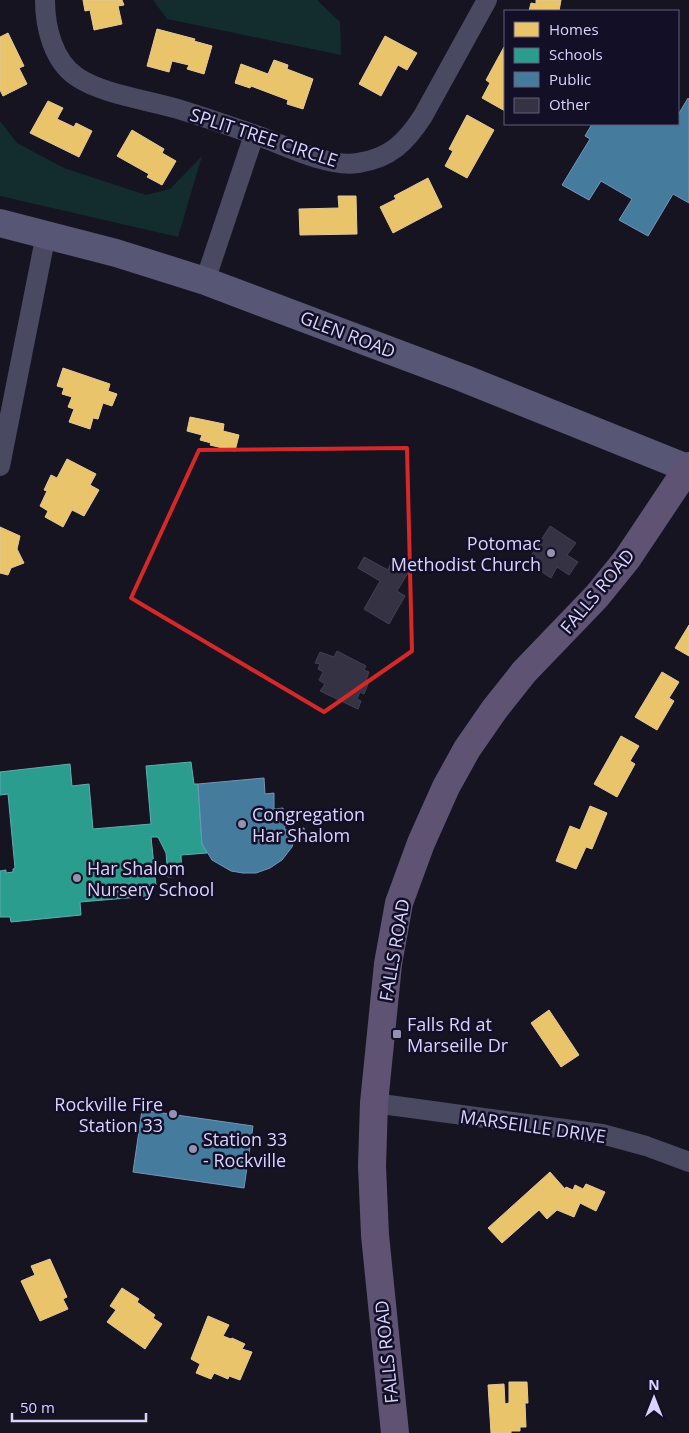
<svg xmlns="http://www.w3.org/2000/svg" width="689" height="1433" font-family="'Open Sans',sans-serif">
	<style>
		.green { fill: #132c2d }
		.homes { fill: #e9c46a; stroke: #e4c997 }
		.schools { fill: #2a9d8f; stroke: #5eaeb1 }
		.public { fill: #457b9d; stroke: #7196ba }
		.building { fill: #343243; stroke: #433f54 }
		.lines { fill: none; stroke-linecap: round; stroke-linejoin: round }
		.minor { stroke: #4a4962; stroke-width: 20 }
		.secondary { stroke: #575674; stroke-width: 28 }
		.primary { stroke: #5e5373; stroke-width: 28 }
		.marked { fill: none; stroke: #d62828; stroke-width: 4; stroke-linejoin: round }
		.poi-dot { fill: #9591b1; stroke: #130f26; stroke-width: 2 }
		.labels { text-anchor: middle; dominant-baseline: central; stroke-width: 5; stroke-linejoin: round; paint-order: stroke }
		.street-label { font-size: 18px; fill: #d9d4ff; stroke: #130f26 }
		.poi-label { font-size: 18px; fill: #d9d4ff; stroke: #130f26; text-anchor: start }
	</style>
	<rect width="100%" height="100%" fill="#161421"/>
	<path class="green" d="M153,0h164l23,22 1,33 -174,-36z
		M0,121l17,22 47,25 82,27 24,-6 32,-33 -24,81 -178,-41z"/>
	<path class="homes" d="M83,0h39l2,5 -6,1 4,18 -28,6 -4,-20 -5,1z
		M536,0h25l-2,11h-30l2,-8 5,1z
		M157,29l38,10 -1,2 18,5 -8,28 -17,-5 2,-4 -17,-4 -3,11 -22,-6z
		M8,33l16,33 -5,2 8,16 -24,12 -3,-6v-53z
		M385,36l32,17 -10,17 -9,-5 -17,31 -22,-12z
		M504,47l1,1v63l-23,-13 8,-15 -4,-3z
		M274,60l14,5 -1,4 26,10 -10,30 -16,-5 1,-4 -37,-14 -1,2 -15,-5 6,-19 27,10z
		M48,101l15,7 -6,11 17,8 2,-4 16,8 -13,26 -49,-24z
		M467,115l27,15 -27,48 -22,-12 8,-15 -4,-2z
		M132,130l32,19 -2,4 14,8 -14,24 -15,-8 2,-3 -32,-18z
		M428,178l14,29 -49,26 -13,-26 16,-8 -2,-3z
		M338,196h18l1,38 -57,1 -1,-26 40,-1z
		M63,368l47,16 -2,7 9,3 -5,12 -9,-3 -5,16 -5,-1 -3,11 -21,-7 5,-13 -6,-2 4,-10 -10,-3 2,-6 -7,-2z
		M190,417l34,7 -1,7 16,4 -4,16 -25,-6 1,-2 -11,-3 2,-5 -15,-4z
		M67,459l29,15 -6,11 9,5 -15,26 -12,-6 -9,17 -18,-10 3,-6 -8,-5 7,-15 -3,-1 7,-15 6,3z
		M0,527l20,9 -3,13 7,14 -13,5 -3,7 -8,-2z
		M689,625v31l-14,-8z
		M662,672l17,10 -10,16 5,3 -17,29 -22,-13z
		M621,736l18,10 -9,15 5,3 -18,33 -23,-13z
		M590,806l17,7 -15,36 -6,-2 -10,22 -20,-8 14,-35 10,4z
		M549,1010l30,45 -18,12 -30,-44z
		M550,1172l15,17 1,-2 7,3 2,-5 8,4 3,-5 19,8 -9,19 -16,-8 -6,14 -17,-7 -10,9 -8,-9 -37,33 -14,-15z
		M50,1259l17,38 -4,2 5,10 -28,12 -19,-40 14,-6 -4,-9z
		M122,1288l17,11 -2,3 18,13 -2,3 9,6 -17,25 -38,-27 9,-12 -6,-4z
		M208,1316l21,9 -6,11 8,3 1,-1 13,6 -3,5 10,3 -12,28 -11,-4 -1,3 -14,-6 -3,6 -15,-6 4,-9 -9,-5z
		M509,1382h18l1,21h-3l1,24h-6v4h-9v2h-20l-3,-48 16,-1 1,20 4,-1z"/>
	<path class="schools" d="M191,762l3,22h4l4,60 5,9 -26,2 1,21 -14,1 -2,-24 -8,-16h-7l5,48 -7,1 2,10 -71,6 1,13 -70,7 -1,-5h-10v-46l6,-1v3l7,-1v-3l2,-1 -7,-74 -8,1v-23l70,-8 2,22 17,-2 4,45 58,-5 -5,-58z"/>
	<path class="public" d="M688,98l1,1v104l-16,-9 -25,42 -29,-16 13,-21 -31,-18 -12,19 -27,-15 28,-46 -5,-3 7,-12h86v-9z
		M264,778l1,16 9,-1v16l9,-1 2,22 19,-2 1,5 -8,1 -5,13 -10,13 -12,8 -14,5h-13l-12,-2 -19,-11 -10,-16 -4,-60z
		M142,1110l111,16 -9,62 -111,-16z"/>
	<path class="building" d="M550,526l26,17 -9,12 11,7 -9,13 -12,-8 -6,11 -24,-16z
		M364,557l24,13 3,-7 17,10 -11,18 8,5 -16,28 -25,-15 16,-28 -22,-13z
		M337,651l29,15 -2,4 5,2 -4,11 3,1 -4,10 -4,-2 -3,7 4,2 -3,8 -38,-18 5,-7 -6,-4 4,-8 -5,-3 2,-5 -5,-1 5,-11 14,5z"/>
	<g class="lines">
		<path class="minor" d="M45,0c0,27 8,61 32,77 25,17 71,23 101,32 29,9 58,19 86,29 18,7 35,15 53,20 13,4 28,7 41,5 33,-5 48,-21 65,-47l64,-116
			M205,281l49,-146
			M0,466l46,-232
			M374,1103l228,31 44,12 43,16"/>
		<path class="secondary" d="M0,223l116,30 89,28 258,97 224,90"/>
		<path class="primary" d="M395,1433l-20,-198 -3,-69 2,-63 14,-139 11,-61 22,-60 25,-56 21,-38 27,-39 30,-38 73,-76 30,-37 62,-93"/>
	</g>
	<path class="marked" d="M407,448l5,203 -88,61 -193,-114 68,-148z"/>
	<g class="poi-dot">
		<circle cx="551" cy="553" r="5"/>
		<circle cx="242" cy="824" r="5"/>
		<circle cx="77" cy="878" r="5"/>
		<rect x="392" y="1029" width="10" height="10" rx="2.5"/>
		<circle cx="173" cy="1114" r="5"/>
		<circle cx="193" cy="1149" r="5"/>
	</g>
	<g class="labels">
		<g class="street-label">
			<text transform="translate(264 137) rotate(18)">SPLIT TREE CIRCLE</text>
			<text transform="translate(348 334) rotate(21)">GLEN ROAD</text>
			<text transform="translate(597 591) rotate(-50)">FALLS ROAD</text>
			<text transform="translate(394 950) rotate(-80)">FALLS ROAD</text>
			<text transform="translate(533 1126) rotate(8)">MARSEILLE DRIVE</text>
			<text transform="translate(386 1352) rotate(-96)">FALLS ROAD</text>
		</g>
		<g class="poi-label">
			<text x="541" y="543" text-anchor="end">Potomac<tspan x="541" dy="21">Methodist Church</tspan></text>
			<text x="252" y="814">Congregation<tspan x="252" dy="21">Har Shalom</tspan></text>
			<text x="87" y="868">Har Shalom<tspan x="87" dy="21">Nursery School</tspan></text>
			<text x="407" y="1024">Falls Rd at<tspan x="407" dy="21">Marseille Dr</tspan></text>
			<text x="163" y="1104" text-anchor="end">Rockville Fire<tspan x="163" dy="21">Station 33</tspan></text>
			<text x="203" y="1139">Station 33<tspan x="203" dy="21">- Rockville</tspan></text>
		</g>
	</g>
	<rect x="504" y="10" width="175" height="115" fill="#130f26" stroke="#625e7d"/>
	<rect x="514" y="22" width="25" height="15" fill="#e9c46a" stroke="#625e7d"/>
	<text x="549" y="35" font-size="15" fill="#d9d4ff">Homes</text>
	<rect x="514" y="48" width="25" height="15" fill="#2a9d8f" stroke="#625e7d"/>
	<text x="549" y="60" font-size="15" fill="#d9d4ff">Schools</text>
	<rect x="514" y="72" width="25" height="15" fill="#457b9d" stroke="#625e7d"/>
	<text x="549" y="85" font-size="15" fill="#d9d4ff">Public</text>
	<rect x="514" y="98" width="25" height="15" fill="#343243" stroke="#625e7d"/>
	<text x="549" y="110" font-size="15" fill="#d9d4ff">Other</text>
	<g transform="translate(654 1398)" stroke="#130f26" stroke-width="4" paint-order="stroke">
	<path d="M0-4L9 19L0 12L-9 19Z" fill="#d9d4ff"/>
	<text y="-8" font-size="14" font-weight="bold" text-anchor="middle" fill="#d9d4ff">N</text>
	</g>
	<path d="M12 1413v8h134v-8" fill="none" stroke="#d9d4ff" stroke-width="2.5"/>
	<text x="20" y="1413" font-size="15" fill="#d9d4ff" stroke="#130f26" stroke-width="4" paint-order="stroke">50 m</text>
</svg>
